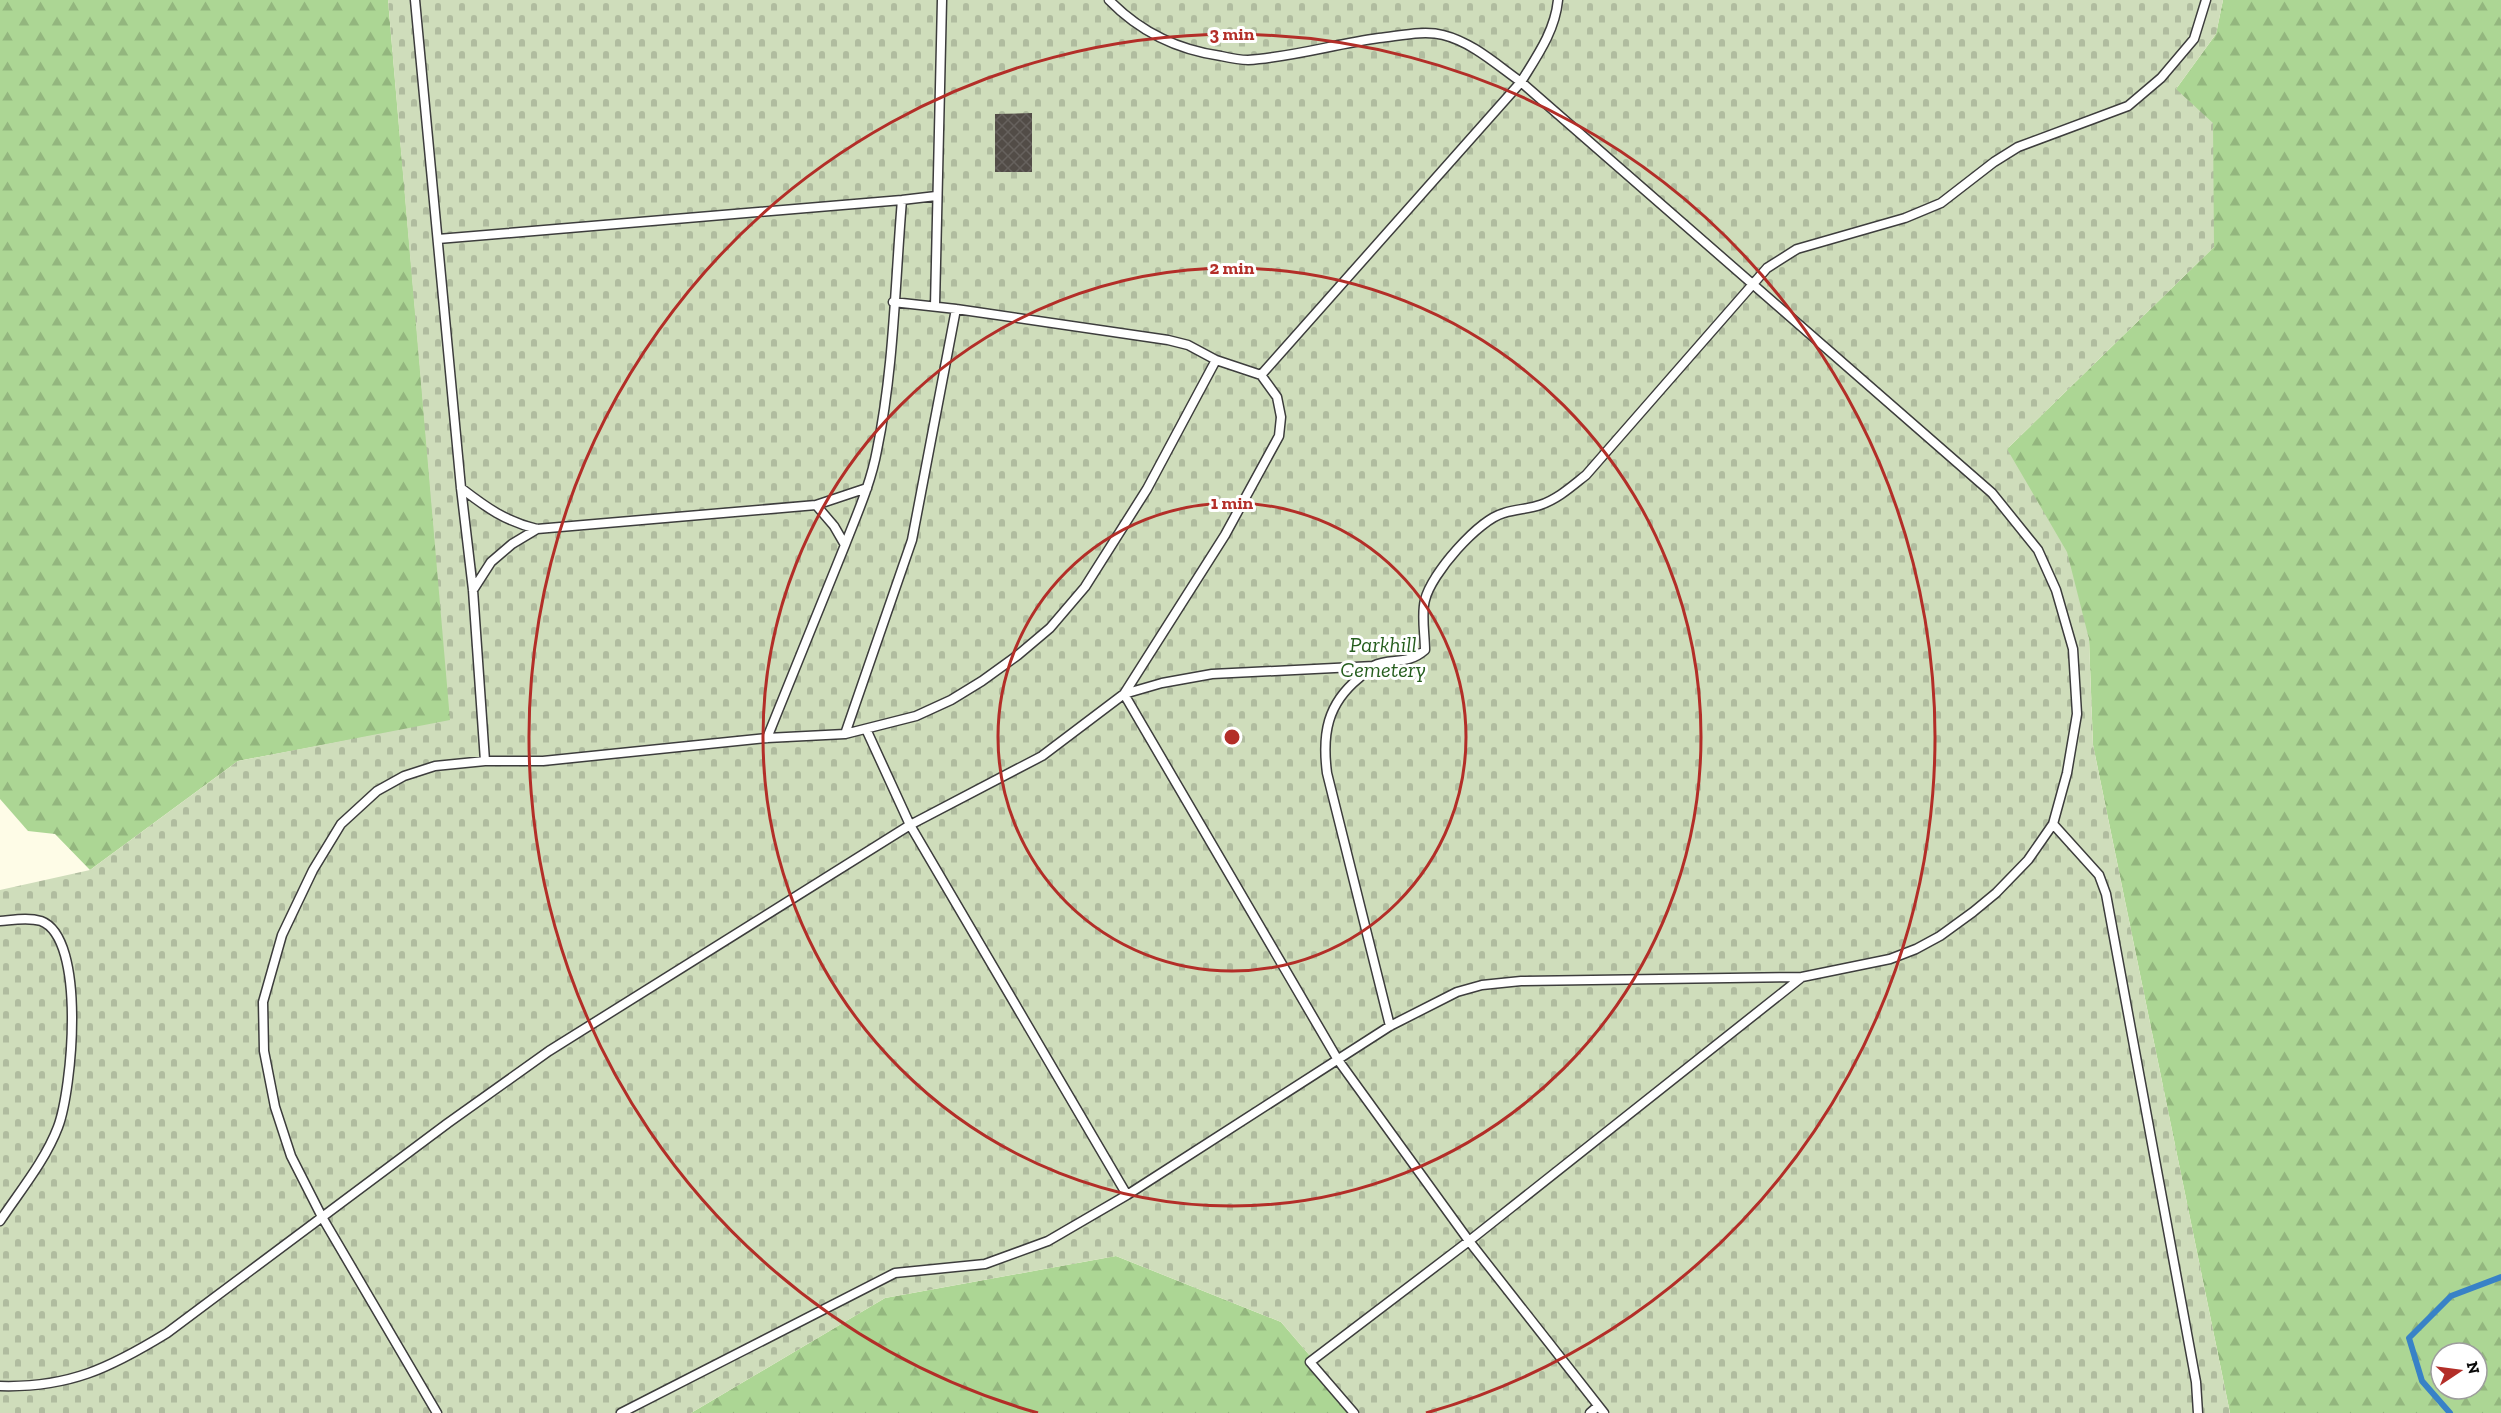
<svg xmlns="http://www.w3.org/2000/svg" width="2501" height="1413" font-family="'Zilla Slab',serif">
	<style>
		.forest { fill: url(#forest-firs); fill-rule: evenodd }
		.cemetery { fill: url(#cemetery-stones) }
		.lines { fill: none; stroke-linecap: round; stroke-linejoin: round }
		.stream { stroke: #3882c7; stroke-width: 6 }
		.building { fill: url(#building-cross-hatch) }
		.service-casing { stroke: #3d3d3d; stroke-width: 11 }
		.service { stroke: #fff; stroke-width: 8 }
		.ring { fill: none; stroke: #b32e28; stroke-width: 3 }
		.labels { text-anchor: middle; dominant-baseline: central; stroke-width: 6; stroke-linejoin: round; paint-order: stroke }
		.park-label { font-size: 22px; font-style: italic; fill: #265e1e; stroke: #fff }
		.centre { fill: #b32e28; stroke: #fff; stroke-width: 3 }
		.ring-label { font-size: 18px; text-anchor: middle; font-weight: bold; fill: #b32e28; stroke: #fff; stroke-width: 6; stroke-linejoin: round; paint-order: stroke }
	</style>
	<defs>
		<pattern id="forest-firs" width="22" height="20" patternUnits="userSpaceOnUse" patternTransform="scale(1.5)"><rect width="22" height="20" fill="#acd694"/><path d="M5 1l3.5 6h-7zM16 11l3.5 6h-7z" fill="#93b67e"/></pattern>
		<pattern id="cemetery-stones" width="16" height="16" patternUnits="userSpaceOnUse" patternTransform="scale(1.5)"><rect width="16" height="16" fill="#cfddbb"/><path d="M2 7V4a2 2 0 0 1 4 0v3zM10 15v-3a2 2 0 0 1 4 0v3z" fill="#b0bc9f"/></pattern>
		<pattern id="building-cross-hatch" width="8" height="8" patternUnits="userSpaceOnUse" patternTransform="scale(1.5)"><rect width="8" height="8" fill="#524c47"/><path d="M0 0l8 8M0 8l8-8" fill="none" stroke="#66615d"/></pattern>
	</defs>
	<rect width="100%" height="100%" fill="#fefce7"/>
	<path class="forest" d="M0,0h388l63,721 -213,40 -148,109 -35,-36 -27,-3 -28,-32z
		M2223,0h278v1413h-271l-137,-668 -4,-106 -82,-190 207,-202 -38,-158 40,-55zM2441,1353h36v36h-36z
		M1116,1256l165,66 78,91h-668l194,-115z"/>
	<path class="cemetery" d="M388,0h1835l-7,34 -40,55 37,34 1,124 -207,202 60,103 22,87 4,106 137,668h-871l-78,-91 -165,-66 -231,42 -194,115h-691v-523l90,-20 148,-109 212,-41z"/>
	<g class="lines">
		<path class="stream" d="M2450,1413l-28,-32 -13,-43 42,-42 50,-19"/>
	</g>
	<path class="building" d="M1032,113v59h-37v-58z"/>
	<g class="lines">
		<g class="service-casing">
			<path id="service" d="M415,0l46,488 12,102 12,171
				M1109,0c31,32 69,50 112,56 9,2 19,4 27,4 45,-3 87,-16 131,-22 20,-2 45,-8 64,-3 29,7 54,30 78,47l471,411 46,57 18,40 17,59 4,65 -10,59 -14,51 -25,36 -32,33 -23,19 -33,24 -24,13 -26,10 -88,18 -333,264 -159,121 44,51
				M438,239l464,-39 34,-4
				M893,302l63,7 212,31 20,5 28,15 45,15
				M935,306l7,-306
				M461,488c26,20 44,33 76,41l279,-24 18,21 11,19 -78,193
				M816,505l51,-17
				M845,545c12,-31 26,-62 32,-95 17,-81 18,-167 25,-250
				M473,590l18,-28 21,-18 25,-15
				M1374,666l-162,8 -50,9 -38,11 214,366 131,181 135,172
				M866,729l44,96 217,370
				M845,734l67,-194 44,-231
				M2053,824l46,51 7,19 90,488 2,31
				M0,921c13,-1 28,-4 41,0 46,17 31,169 17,206 -13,34 -38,64 -58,94
				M1390,1026l-63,-253c-5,-39 0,-69 32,-95 4,-4 9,-9 14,-12 18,-9 34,0 52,-16 0,-15 -4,-36 0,-50 6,-26 53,-80 79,-87 12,-4 25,-4 36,-8 18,-6 32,-19 46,-30l181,-207 30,-19 108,-31 36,-15 53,-41 24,-15 110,-41 33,-28 33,-39 12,-39
				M0,1386c69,2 110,-18 167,-53l281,-210 101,-72 361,-226 132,-69 82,-62 101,-159 54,-99 2,-19 -4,-20 -16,-22 260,-293c16,-26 34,-51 37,-82
				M437,1413l-115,-196 -31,-61 -16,-49 -11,-56 -1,-49 19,-67 31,-65 28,-46 36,-33 27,-15 31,-10 50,-5h58l224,-23 78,-4 71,-18 35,-16 31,-19 36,-26 32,-27 35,-41 62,-98 69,-129
				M621,1413l274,-140 90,-9 63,-23 79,-46 263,-169 67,-34 25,-7 39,-4 281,-4
				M1590,1413l8,-7"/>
		</g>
		<use href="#service" class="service"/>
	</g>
	<g class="ring">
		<circle cx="1232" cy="737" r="234"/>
		<circle cx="1232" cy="737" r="469"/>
		<path d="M1038 1413A703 703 0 1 1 1426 1413"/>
	</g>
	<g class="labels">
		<g class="park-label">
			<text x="1383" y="644">Parkhill<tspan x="1383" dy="25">Cemetery</tspan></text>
		</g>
	</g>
	<circle cx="1232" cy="737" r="9" class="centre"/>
	<g class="ring-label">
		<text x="1232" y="40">3 min</text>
		<text x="1232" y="274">2 min</text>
		<text x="1232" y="509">1 min</text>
	</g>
	<g transform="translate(2459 1371) rotate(77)"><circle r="28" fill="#ffffff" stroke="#9d9d9d" stroke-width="1.5"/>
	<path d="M0-4.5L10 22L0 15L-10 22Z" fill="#b32e28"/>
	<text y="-9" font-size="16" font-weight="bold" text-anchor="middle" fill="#0a0a0a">N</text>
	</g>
</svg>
